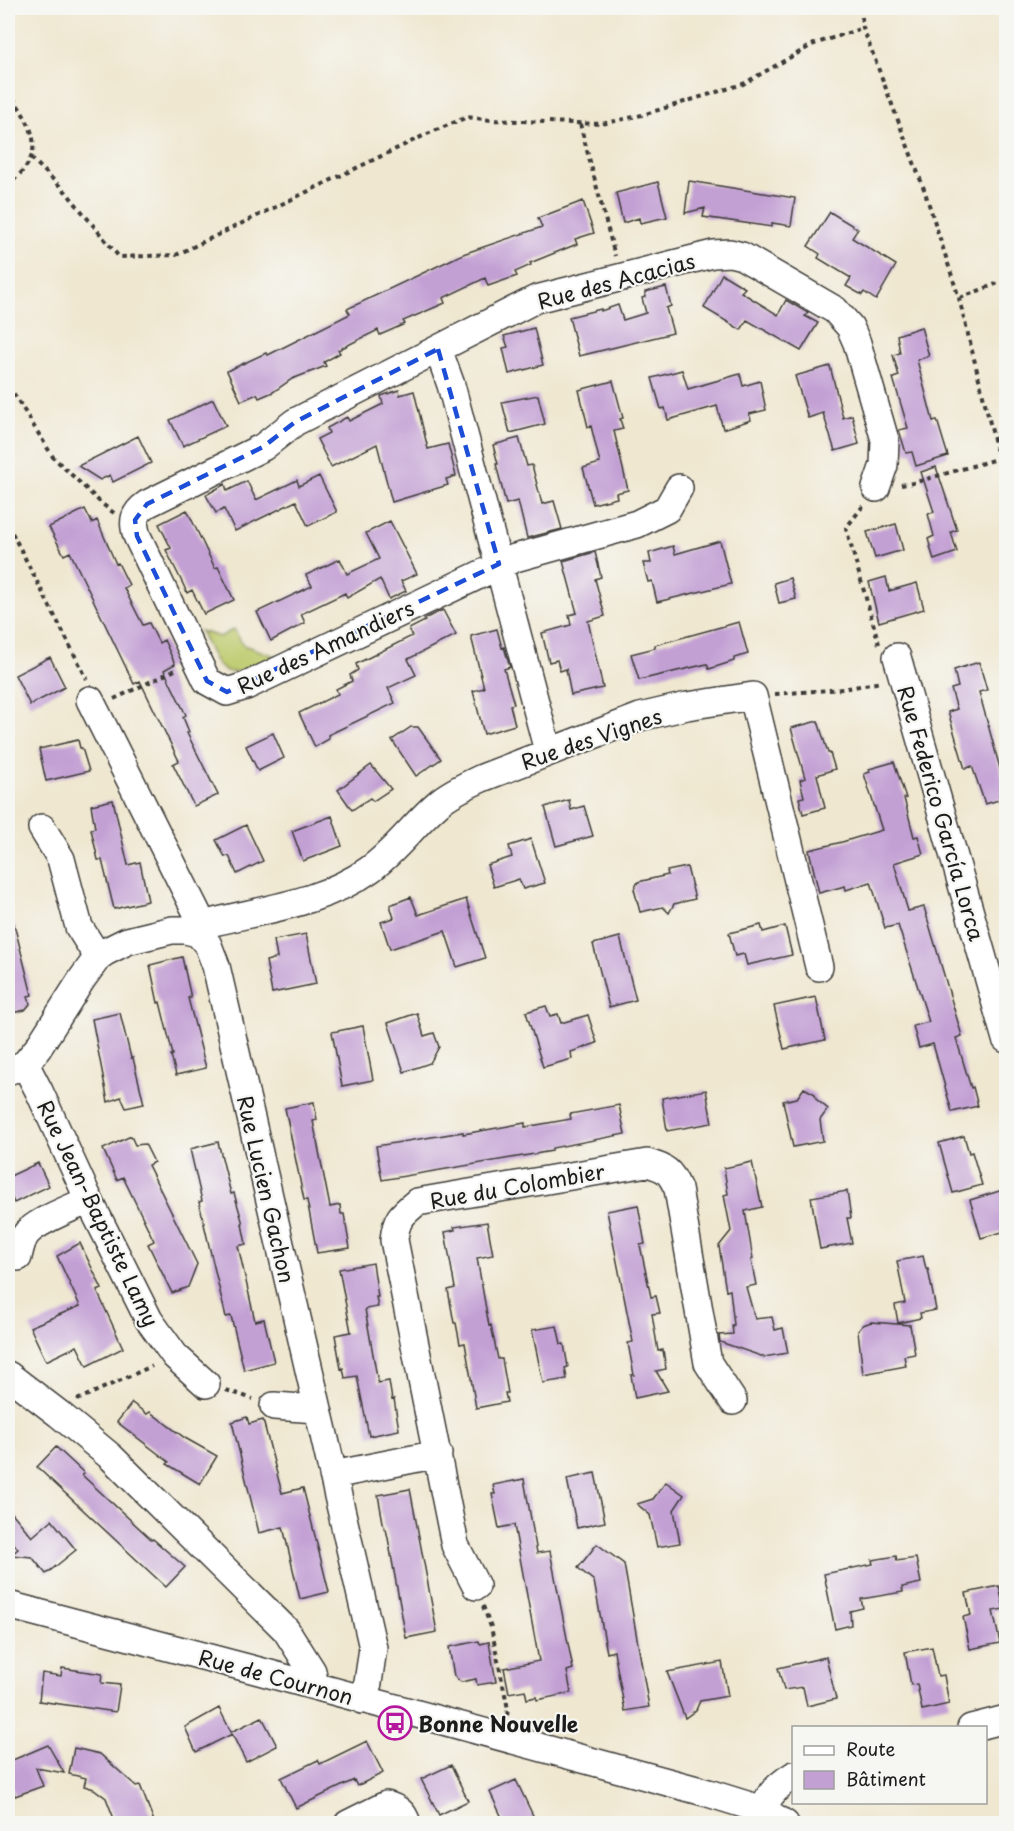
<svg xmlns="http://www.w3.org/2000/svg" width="1014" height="1831" font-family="'Playpen Sans',sans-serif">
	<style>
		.green { fill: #bdca6c; stroke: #6c7344; stroke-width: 1.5 }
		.building { fill: #c3a0d4 }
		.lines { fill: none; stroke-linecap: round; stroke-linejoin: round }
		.minor-casing { stroke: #3c3a37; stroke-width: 30 }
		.path { stroke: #3c3a37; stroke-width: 4; stroke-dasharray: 4.5 4.5; stroke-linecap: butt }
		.minor { stroke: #fff; stroke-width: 27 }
		.marked { fill: none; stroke: #1d4ed8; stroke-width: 4.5; stroke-dasharray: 12 8; stroke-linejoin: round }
		.labels { text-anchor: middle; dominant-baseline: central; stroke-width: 4.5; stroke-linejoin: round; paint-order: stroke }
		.street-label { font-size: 21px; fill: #1c1c1c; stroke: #f6f6f2 }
		.poi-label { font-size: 21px; font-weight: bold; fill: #1c1c1c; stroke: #f6f6f2; text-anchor: start }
	</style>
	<rect width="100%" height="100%" fill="#f6f6f2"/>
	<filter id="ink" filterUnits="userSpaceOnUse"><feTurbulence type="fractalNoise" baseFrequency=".0167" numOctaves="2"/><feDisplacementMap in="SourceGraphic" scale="12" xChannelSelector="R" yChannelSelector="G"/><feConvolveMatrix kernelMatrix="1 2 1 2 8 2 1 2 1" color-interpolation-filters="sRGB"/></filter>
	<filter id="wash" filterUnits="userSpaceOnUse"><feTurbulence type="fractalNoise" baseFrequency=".008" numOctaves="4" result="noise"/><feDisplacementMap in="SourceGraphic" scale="24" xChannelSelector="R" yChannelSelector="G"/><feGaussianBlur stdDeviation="1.35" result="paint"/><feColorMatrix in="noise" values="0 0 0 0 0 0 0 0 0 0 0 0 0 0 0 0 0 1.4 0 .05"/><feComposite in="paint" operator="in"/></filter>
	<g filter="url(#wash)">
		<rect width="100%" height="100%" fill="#efe7d0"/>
		<path class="green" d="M234,629l9,16 32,11c-14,6 -39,24 -54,12 -8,-6 -16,-28 -21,-37l20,6z"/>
		<g id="blocks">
			<path class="building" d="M689,181l106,17 -4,28 -19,-3v4l-69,-10 2,-9 -20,5z
				M658,182l9,35 -27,6 -1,-5 -16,5 -7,-30z
				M583,201l11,32 -19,6 2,5 -47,19 1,2 -16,7 2,4 -29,10 -3,-8 -42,20 2,5 -42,18 2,3 -25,11 -2,-5 -40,20 2,3 -16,9 2,4 -34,13 -19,13 -14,6 -2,-4 -16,7 -14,-30 39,-18 2,2 82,-41 -3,-5 116,-55 79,-27 -4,-9z
				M830,212l28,17 -6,9 44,27 -20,35 -12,-8 -2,3 -16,-9 5,-8 -33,-20 2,-4 -12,-8z
				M722,274l23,14 -4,4 37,23 8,-15 22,13 -3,3 13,7 -17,28 -54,-31 -6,10 -37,-22z
				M666,287l5,19 -5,2 7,25 -94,23 -10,-39 32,-8v2l17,-6 5,15 23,-7 -4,-15 3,-1v-5z
				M921,327l8,29 -12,4 16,61 4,-1 11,36 -32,10 -4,-14 -6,1 -7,-23 9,-2 -15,-50 6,-2 -6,-21 7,-2 -3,-18z
				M534,328l9,37 -34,9 -6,-26 5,-1 -4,-11z
				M830,366l13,52 9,-3 7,29 -24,7 -12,-38 -15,5 -13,-42z
				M682,370l6,19 52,-15 3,12 17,-5 6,29 -17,4 2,6 -28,9 -6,-23 -49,14 -3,-12 -4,1 -9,-31z
				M613,381l10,37 -3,1 3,10 -9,2 14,59 -12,3 1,5 -24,6 -10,-36 17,-5 -9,-37 -3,1 -9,-37z
				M399,390l1,5 14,-4 14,58 20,-5 8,32 -10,3 2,6 -56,17 -15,-58 -46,23 -14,-28 12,-6 -2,-5 20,-11 2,4 34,-17 -2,-8z
				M538,395l7,29 -35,9 -8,-31z
				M213,399l13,27 -43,20 -13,-26z
				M138,436l13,27 -38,19 -3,-7 -10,5 -22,-14z
				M519,438l8,28 5,-1 10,39 12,-3 8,28 -35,9 -9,-37 -12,3 -10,-40h2l-5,-19z
				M936,467l21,63 -6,2 6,20 -23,8 -6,-21 6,-3 -6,-22 6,-2 -13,-40z
				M319,476l18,36 -29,14 -12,-25 -61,30 -11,-22 -8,4 -10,-18 19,-11 2,7 20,-10 9,19 41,-20 2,6z
				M85,509l7,14 5,-3 19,44 2,-1 11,22 -5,3 19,37 6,-2 10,20 5,-3 11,24 -11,6 22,45 -3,2 6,15 -2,1 31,62 -24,11 -21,-42 6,-3 -39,-80 -6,3 -64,-132 -6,3 -15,-28z
				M187,510l28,58 3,-1 16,33 -30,14 -12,-24 -5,3 -4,-9 -17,-34 5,-2 -12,-24z
				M390,521l27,53 -16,7 5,10 -17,8 -9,-20 -33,19 -2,-5 -44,21 4,9 -34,18 -14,-29 55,-26 -6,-11 34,-16 7,15 32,-15 -13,-26z
				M896,524l7,26 -28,8 -8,-26z
				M720,541l11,43 -74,18 -5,-21 -4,1 -5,-19h8l-2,-10 24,-7 2,8z
				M595,552l6,25 -6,2 10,37 -17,5 15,67 -32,7 -5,-26 -6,2 -3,-11 -8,2 -7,-29 29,-8 -2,-10 8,-2 -14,-52z
				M886,577l3,14 28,-8 7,26 -45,13 -10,-40z
				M790,578l6,21 -17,4 -5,-20z
				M443,610l13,25 -48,24 8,16 -28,13 7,15 -67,32 1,4 -14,8 -16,-34 39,-19 -2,-5 16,-8 -2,-6 8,-5 -2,-6 56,-28 -3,-7 16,-8 -1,-2z
				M739,622l9,32 -14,4v3l-25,8 -2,-5 -68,16 -8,-26 24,-6v-3z
				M497,629l5,19 2,-1 6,20 -6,2 10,35 -4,1 5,20 -31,9 -11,-43 11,-3 -13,-52z
				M50,657l15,30 -35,18 -15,-30z
				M979,662l8,28 -8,2 27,98v8l-21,6 -13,-38 -7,3 -17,-57 9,-3 -6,-20 7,-2 -4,-17z
				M818,721l10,32h2l5,16 -18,6 8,33 -22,6 -4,-16 5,-1 -4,-17 5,-2 -14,-50z
				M411,727h7l23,32 -25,17 -24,-36z
				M273,733l11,25 -26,13 -12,-25z
				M78,740l2,8h2l7,23 -43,10 -7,-32z
				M894,762l12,36h-2l10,39 4,-1 5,18 -29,9 14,48 16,-4 38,129 -6,2 15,50 2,-1 5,19 -26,6 -19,-68 -14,4 -6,-22 16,-4 -31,-97 -13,3 -14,-46 -25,8 -1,-4 -26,7 -10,-43 33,-8 40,-12 -18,-56 6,-2 -1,-3z
				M371,765l20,24 -18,12 -3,-3 -18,12 -14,-20z
				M113,800l15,65 12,-3 8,39 -34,8 -12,-49h-4l-7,-31 4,-1 -4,-23z
				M569,800l2,10 13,-4 9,30 -37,10 -11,-39z
				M332,816l10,30 -39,15 -11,-30z
				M246,825l17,36 -26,13 -8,-18 -4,1 -9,-17z
				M531,839l14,44 -22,6 -4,-10 -25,8 -7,-22 25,-8 -3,-11z
				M687,867l8,32 -21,5 -5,9 -6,-6 -23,5 -6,-23 4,-7 30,-7 -1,-4z
				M411,897l7,18 48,-16 19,59 -28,9 -12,-36 -55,18 -9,-27 13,-4 -4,-13z
				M14,924l18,71 -4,1 2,8 -5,6 -13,3 -4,-15v-73z
				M761,925l2,7 22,-6 7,29 -45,10 -3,-11 -9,2 -6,-23z
				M306,934l10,50 -44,9 -6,-32 11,-3 -3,-18z
				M620,937l16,63 -27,7 -16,-63z
				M182,957l9,41h-3l18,70 -30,7 -5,-20h2l-13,-53 -2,1 -8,-38z
				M816,997l9,43 -41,9 -10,-43z
				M546,1006l4,10 8,-2 3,9 27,-8 9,28 -26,9 1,7 -29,8 -17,-55z
				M120,1013l11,45h2l11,46 -18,4 -5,-11 -13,5 -16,-83z
				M417,1013l7,23 10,-3 5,14 -9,16 -26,9 -16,-49z
				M363,1026l10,54 -31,6 -10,-54z
				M804,1088l11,6 1,5 12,10 -8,11 3,21 -30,6 -10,-46 14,-3z
				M706,1090l6,33 -45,8 -5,-33z
				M314,1102l3,18 -4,1 17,86 10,-2 1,9h3l6,34 -33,5 -10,-53h-3l-19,-92z
				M619,1105l6,29 -73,14v3l-170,29 -6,-34 87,-14v2l62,-11v4l46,-8 -1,-5z
				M131,1136l4,9 10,-1 9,18 -6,3 49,99 -9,23 -16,6 -24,-49 6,-3 -31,-64 -6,3 -14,-31z
				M964,1136l5,17 3,-1 10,33 -29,8 -14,-50z
				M218,1142l13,52 3,-1 9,31h-1l4,20 -8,2 17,75 9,-2 10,43 -30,8 -13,-54 -5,1 -16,-67 -11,-48 3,-1 -12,-52z
				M752,1162l10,45 -17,4 8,48 -2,1 5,25 -10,2 9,32 17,-2 3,13 8,-2 5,25 -24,4 -44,-15 -1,-7 14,-1 -1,-9h2l-4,-35 -4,1 -7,-45 12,-15 -7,-36 4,-1 -4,-26z
				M38,1163l11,23 -35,17 -6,-14v-12z
				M1006,1189v42l-25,7 -11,-38z
				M847,1191l4,27h-4l5,25 -32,6 -9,-52z
				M638,1205l7,39 -5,1 11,52 5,-1 4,17 -8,1 6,37 5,-1 3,19 -10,2 12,20 -33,7 -4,-23h3l-6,-32 5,-1 -26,-131z
				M487,1222l6,33 -16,3 12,68 2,-1 7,34h4l6,34h-3l2,9 -31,6 -11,-65 -5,1 -4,-21h-2l-6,-33 7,-2 -10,-56 10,-2 -1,-3z
				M80,1243l22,46 -5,2 26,57 -36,18 -10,-20 -31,15 -16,-34 50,-21 -23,-50z
				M923,1256l3,13h2l8,41 -16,3 1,5 -23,5 -3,-18 10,-2 -8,-42z
				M373,1263l5,34h-2l2,10 -13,2 13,74 11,-2 3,19 2,-1 5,31 -30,6 -12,-60 -12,2 -2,-10 -2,1 -6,-34 16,-3 -12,-63z
				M871,1322l39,3 5,29 -11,2 2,10 -43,8 -5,-43 5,-6z
				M557,1326l4,18h3l4,23 -3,1 2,11 -24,4 -11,-53z
				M132,1403l15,11 3,-2 35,26 32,18 -17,28 -33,-20 2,-2 -52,-40z
				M247,1417l2,7 14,-4 19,73 21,-5 26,104 -29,7 -17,-72 -24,6 -27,-111z
				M56,1447l28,26 -2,2 70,65 1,-1 32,28 -19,20 -129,-120z
				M595,1473l10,49 -28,6 -10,-49z
				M524,1479l13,74 13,-2 23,118 -6,2 4,22 -34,7 -1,-3 -9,2 -2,-9 -16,3 -5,-25 35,-7 -25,-136 -15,3 -7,-34h3l-2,-9z
				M666,1482l18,13 -10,15 6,33 -23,4 -7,-32 -13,-11 16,-5z
				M410,1489l27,143 -31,6 -18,-100 -2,-9 -2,-1 -6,-33z
				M8,1508l24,29 20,-17 24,30 -30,24 -14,-17 -21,-2 7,-6 -10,-13z
				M597,1544l27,20 25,143 -24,4 -11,-60 -7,2 -13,-72 -16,-13z
				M896,1556l1,5 19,-3 5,25 -19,4 1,5 -42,7 2,9 -13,3 1,14 -16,4 -11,-55 49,-10 -1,-4z
				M999,1586l5,23 -11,2 7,32 -30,6 -7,-32 8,-2 -5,-22z
				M479,1641l1,3 9,-2 7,40 -19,3 -1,-6 -15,3 -7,-6 -5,-29z
				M932,1647l6,29 6,-1 5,29 -27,6 -5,-26 -6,1 -6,-33z
				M826,1657l10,42 -29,7 -4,-19 -19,3 -6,-22z
				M722,1662l6,34 -28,5 -4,9 -11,8 -18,-46z
				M62,1668l40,6 -1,9 19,2 -4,27 -77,-11 3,-28 19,3z
				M219,1708l12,24 31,-15 15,29 -31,16 -14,-28 -36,18 -11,-25z
				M367,1741l16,32 -26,13 -3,-6 -58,28 -15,-30 37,-18 2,4z
				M48,1745l16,28 -28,-5 7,18 -28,10 -3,-8 -4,2v-28z
				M74,1748l26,6 36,32 4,-1 15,39h-39l-10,-26 -12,-9 -10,-3 2,-8 -17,-4z
				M451,1765l17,36 -29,14 -18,-36z
				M516,1780l21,44h-32l-15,-32z"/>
		</g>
	</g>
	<g filter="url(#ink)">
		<use href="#blocks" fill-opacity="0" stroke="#3c3a37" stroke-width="1.5"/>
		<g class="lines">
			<g class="minor-casing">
				<path id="minor" d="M438,349l-143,73 -32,25 -116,57c-13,9 -15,17 -10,32l70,145 20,11 19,-6 269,-128 122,-34 30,-15 12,-21
					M897,657l109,382
					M90,700l107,213 1,20 10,12 8,21 157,682 -5,35 -6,17
					M548,751l-97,-366 -13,-36 98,-50 177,-45 17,-1 12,3 93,54 15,17 7,16 28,97 -1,25 -8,23
					M42,828l19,31 18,68 19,30
					M25,1064l14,27 50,109 60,120 26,36 31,28
					M8,1071l17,-7 13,-16 44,-69 16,-22 7,-5 22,-11 45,-11h13l13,3 16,-11c53,-13 110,-20 155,-52 28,-20 47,-49 73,-70 12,-9 27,-16 40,-22l158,-61 47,-11 66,-10 66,271
					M18,1257c2,-9 4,-20 11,-26 13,-12 43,-23 60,-31
					M8,1375l51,39 52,43 175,173 26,41 3,15
					M274,1406l43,3
					M333,1475l105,-21
					M476,1586l-21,-41 -61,-305c2,-21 7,-25 23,-38l230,-39c19,5 23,8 31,26l30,174 25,38
					M8,1605l251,66 449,122 55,17 22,14
					M971,1728l35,-9
					M763,1810c5,-16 16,-26 31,-35
					M348,1824l38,-19c11,3 18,7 21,19"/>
			</g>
			<path class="path" d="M861,8l2,20 61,161 35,109 47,190
				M8,90c25,39 42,61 0,95
				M580,124l35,132
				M31,158l35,34 53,65 57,-2 249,-120 42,-18 24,3 111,4 40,-9 101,-31 71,-40 49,-16
				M960,298l46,-18
				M9,386l44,71 48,46 13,10
				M901,485l12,-2 87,-25
				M863,506l-17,22 33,116
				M8,525l79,154
				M775,694l68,-5 38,-7
				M114,699l61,-29
				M226,1390l27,9
				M77,1400l75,-34
				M483,1606l8,21 17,82 -1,7"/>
			<use href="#minor" class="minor"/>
		</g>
	</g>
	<path class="marked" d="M438,349l61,215 -272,128 -20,-11 -70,-145 -2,-16 12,-16 116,-57 32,-25z"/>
	<defs>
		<g id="bus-ring" transform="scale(1.725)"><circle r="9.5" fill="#f6f6f2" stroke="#b5179e" stroke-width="1.5"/><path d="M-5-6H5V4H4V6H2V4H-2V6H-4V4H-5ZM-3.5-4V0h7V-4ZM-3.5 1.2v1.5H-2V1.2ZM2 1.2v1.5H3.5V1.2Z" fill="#b5179e"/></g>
	</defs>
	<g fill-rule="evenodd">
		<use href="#bus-ring" x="395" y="1723"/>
	</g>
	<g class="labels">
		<g class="street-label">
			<text transform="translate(616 280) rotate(-15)">Rue des Acacias</text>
			<text transform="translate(325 646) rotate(-25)">Rue des Amandiers</text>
			<text transform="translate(591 738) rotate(-19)">Rue des Vignes</text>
			<text transform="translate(942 813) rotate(74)">Rue Federico García Lorca</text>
			<text transform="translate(517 1185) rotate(-10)">Rue du Colombier</text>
			<text transform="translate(267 1189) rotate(77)">Rue Lucien Gachon</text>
			<text transform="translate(99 1213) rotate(64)">Rue Jean-Baptiste Lamy</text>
			<text transform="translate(276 1676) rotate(15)">Rue de Cournon</text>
		</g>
		<g class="poi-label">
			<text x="418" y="1723">Bonne Nouvelle</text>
		</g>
	</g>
	<rect width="1014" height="1831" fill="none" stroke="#f6f6f2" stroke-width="30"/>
	<rect x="792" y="1726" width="195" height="78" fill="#f6f6f2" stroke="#9f9f9c" stroke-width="1.5"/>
	<rect x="804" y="1746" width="30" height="9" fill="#ffffff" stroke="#9f9f9c" stroke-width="1.5"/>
	<text x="846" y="1756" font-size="18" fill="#1c1c1c">Route</text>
	<rect x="804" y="1771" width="30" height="18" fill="#c3a0d4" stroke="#9f9f9c" stroke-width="1.5"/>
	<text x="846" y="1786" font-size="18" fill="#1c1c1c">Bâtiment</text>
</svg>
